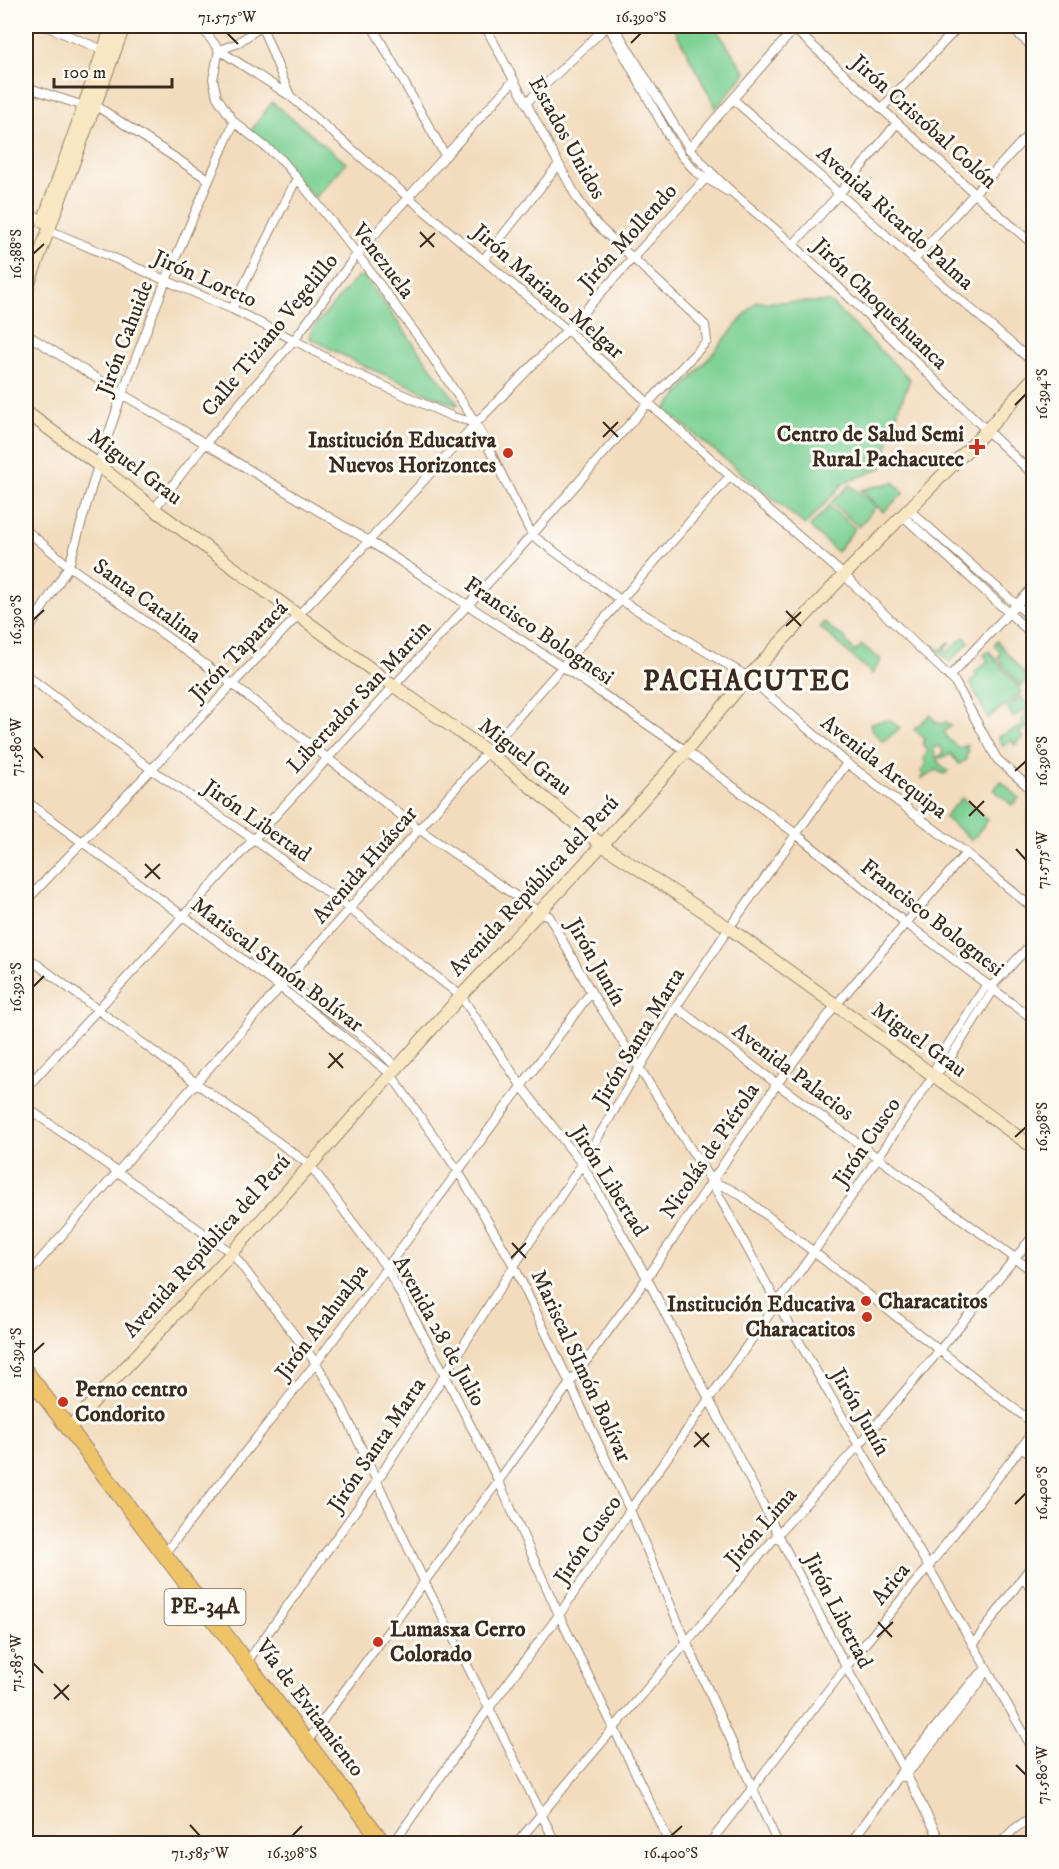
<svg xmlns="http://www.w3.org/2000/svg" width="1059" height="1869" font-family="'IM FELL DW Pica',serif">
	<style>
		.green { fill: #7bd093; stroke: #5b7d58; stroke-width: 1.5 }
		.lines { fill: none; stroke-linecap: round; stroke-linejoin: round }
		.street-casing { stroke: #97836e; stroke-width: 10 }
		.secondary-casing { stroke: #97836e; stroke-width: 14 }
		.highway-casing { stroke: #97836e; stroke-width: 17 }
		.street { stroke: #fff; stroke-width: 8 }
		.secondary { stroke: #f9e7c3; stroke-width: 12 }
		.highway { stroke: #efc469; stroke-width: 15 }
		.ticks { fill: none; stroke: #3b2a1e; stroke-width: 2 }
		.poi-dot { fill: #c8321e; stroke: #fdfcf7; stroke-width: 2 }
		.labels { text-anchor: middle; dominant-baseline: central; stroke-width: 6; stroke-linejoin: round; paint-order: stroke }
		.shield { fill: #fdfcf7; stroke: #75695f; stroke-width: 1.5 }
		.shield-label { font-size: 21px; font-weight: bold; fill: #3b2a1e }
		.street-label { font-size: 22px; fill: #3b2a1e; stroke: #fdfcf7 }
		.poi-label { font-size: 22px; font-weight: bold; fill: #3b2a1e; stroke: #fdfcf7; text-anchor: end }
		.district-label { font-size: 28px; font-weight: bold; letter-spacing: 1.5px; fill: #3b2a1e; stroke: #fdfcf7 }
		.neatline { fill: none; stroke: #3b2a1e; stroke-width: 2 }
		.ticks-label { font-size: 15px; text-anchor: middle; fill: #3b2a1e }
	</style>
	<rect width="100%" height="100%" fill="#fdfcf7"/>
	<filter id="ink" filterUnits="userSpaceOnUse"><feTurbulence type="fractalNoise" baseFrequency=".0167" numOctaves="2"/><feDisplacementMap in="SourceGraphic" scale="12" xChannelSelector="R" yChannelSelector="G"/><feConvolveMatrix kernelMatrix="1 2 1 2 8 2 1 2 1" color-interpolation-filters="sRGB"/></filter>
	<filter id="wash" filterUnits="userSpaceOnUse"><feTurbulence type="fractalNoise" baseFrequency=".008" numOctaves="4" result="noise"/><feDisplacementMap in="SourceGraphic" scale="24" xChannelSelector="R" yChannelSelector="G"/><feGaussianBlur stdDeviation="1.35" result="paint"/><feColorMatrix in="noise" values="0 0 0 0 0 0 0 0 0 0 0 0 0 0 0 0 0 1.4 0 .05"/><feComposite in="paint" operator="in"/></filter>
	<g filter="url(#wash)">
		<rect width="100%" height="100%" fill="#f3dcbe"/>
		<path class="green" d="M673,26h41l32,47 -30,35z
			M272,102l74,61 -31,35 -64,-67z
			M364,276l94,128 -3,1 -91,-39 -54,-28 2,-9 45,-52z
			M756,302h74l80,77 -16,42 -12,47 -38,15 -39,42 -140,-115z
			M894,482l10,11 -21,19 -22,-22z
			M850,485l26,21 -17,21 -28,-24z
			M829,506l26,22 -18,24 -27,-25z
			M824,622l11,10 11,6v4l9,10 7,-7 19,15 -9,14 -52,-47z
			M964,637l5,5 -19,20 -18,-16 2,-1 7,5 8,-8 1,1 -6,6 3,4z
			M997,641l31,37 -8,8 -22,-28 3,-6 -7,-7z
			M989,651l33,41 -34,26 -18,-36 7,-6 -2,-4 13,-11 -4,-6z
			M1021,696l8,12 2,-2 2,3v19l-1,1 -2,-2 -11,5 4,6 -8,7 -4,-5 -8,6 -5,-9 26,-12 -2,-5 6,-12 -15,9 -6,-10z
			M930,715l7,8 5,1 4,-2 5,4 -7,6 4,7 11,9 9,-3 -2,3 3,5 -3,2v5l-7,4 -8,-10 -10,4 -3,-1 5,-4 -1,-6h-9c1,9 7,20 15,24l-4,3 -8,-4 -14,9 -1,-1 3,-3 -3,-3 5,-8 -2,-5 4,-9 -6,-6 3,-5 -11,-10z
			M889,720l11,8 -17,14 -11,-12 -2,-7z
			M1001,781l18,17 -7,7 -18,-15z
			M962,798l26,22 -16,20 -28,-23z"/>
	</g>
	<g filter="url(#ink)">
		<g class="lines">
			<g class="street-casing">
				<path id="street" d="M45,26l63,26
					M201,26l18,24 71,46 118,101 159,133 199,178 78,67 111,107 42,77 37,33
					M372,26l73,129
					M611,26v5l61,111 10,14 13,15 32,20
					M614,26l67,110c29,43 74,74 111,108 83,75 160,155 242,231
					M791,26l183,167 60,52
					M1009,26l25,22
					M262,27l28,69
					M219,50l-6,29 4,18 17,25 48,38 15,18 60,76 65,88 54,81 56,112 90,66 126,76 99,86 119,90 68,56
					M219,50l17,-6 26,-18
					M26,87l58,19 11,-1 114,75
					M733,99l181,161 120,103
					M526,103l81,-77
					M882,108l77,-82
					M689,149l108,-123
					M26,213l21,8
					M49,230l183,79 62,31 56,31 103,46 23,6
					M793,245l47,-52 57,-70
					M484,259l75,-95
					M914,260l120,-132
					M232,309l65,-131
					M26,334l96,60 247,147 194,126 123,84 110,83 111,90 127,96
					M154,509l51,-65 89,-104 63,-86 157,-174
					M908,509l126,111
					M902,515l132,121
					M26,530l43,36 163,118 188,146 119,82 10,4 42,76 120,189 66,122 257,448
					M26,634l43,-68 29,-101 24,-71 44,-114 68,-158
					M26,675l125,94 102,70 97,70 111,87 61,91 60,77 65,114 199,389 57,101 39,76
					M949,677l85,-91
					M26,801l254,186 110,86 68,98 56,95 116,244 56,131 92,203
					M26,901l343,-360 107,-118 91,-93 139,-152
					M26,956l170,127 114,82 76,102 59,108 53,105 61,135 111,229
					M991,987l43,-46
					M301,992l71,51 24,24
					M676,1007l101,77 257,188
					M934,1073l5,-14 48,-75
					M26,1088l506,-553 116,-132 59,-62 -2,-16 -109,-101 -19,-26 -92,-172
					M26,1107l206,146 84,110 25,42 83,176 65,127 67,136
					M711,1181l19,8 12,7 292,228
					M26,1276l704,-800
					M1021,1447l13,9
					M164,1554l152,-191 275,-371
					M1023,1577l11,17
					M973,1645l61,-83
					M247,1662l130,-181 137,-215 68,-102 94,-157 53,-79 118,-165
					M307,1742l340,-464 130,-194 58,-78 131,-153
					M903,1777l11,-11 64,-81 5,-10
					M393,1844l96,-136 70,-93 71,-105 183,-257 120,-177 14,-13 47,-74
					M516,1844l262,-310 81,-89 80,-94 95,-116
					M709,1844l137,-177 82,-100 106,-136
					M850,1844l43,-59 15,-24 64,-79 14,-13
					M1000,1844l13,-14 21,-15"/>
			</g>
			<g class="secondary-casing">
				<path id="secondary" d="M43,222l69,-196
					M26,291l98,-265
					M26,412l72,53 56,44 240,177 94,66 114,93 127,83 305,220
					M69,1428l163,-175 229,-257 141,-151 84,-94 62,-74 96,-102 142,-144 48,-54"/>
			</g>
			<g class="highway-casing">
				<path id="highway" d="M26,1372l358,472"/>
			</g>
			<use href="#street" class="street"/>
			<use href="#secondary" class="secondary"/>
			<use href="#highway" class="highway"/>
		</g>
	</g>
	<path class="ticks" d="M227,33l11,11M631,43l10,-10M420,232l14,15M420,247l15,-14M33,254l11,-10M1015,405l11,-11M603,422l15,15M603,437l15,-15M786,611l15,15M33,620l11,-10M786,626l15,-14M33,747l10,11M1015,771l11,-10M969,801l15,15M969,816l15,-15M1016,849l10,11M145,864l15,15M145,878l15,-14M33,987l11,-11M329,1053l14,15M328,1068l15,-15M1015,1137l11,-10M512,1243l14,15M511,1258l15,-15M33,1353l11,-10M695,1432l14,15M694,1447l15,-14M1015,1504l11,-11M878,1622l14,15M877,1637l16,-15M33,1663l10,10M54,1684l15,16M54,1699l15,-14M1016,1765l10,10M190,1825l10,11M292,1836l10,-10M671,1836l11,-10"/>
	<g class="poi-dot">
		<path d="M974 438h6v6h6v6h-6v6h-6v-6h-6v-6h6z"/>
		<circle cx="508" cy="453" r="6"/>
		<circle cx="866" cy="1301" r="6"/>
		<circle cx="867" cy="1317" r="6"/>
		<circle cx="63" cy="1402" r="6"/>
		<circle cx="378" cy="1642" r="6"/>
	</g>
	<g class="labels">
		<rect class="shield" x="164.5" y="1589" width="81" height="36" rx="4.5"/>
		<g class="shield-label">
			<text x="205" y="1607">PE-34A</text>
		</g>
		<g class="street-label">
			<text transform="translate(924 122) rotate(42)">Jirón Cristóbal Colón</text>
			<text transform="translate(567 138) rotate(61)">Estados Unidos</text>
			<text transform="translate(895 218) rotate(42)">Avenida Ricardo Palma</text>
			<text transform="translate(628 237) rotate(-48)">Jirón Mollendo</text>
			<text transform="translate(383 261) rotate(53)">Venezuela</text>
			<text transform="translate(205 279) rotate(24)">Jirón Loreto</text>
			<text transform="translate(548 292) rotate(41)">Jirón Mariano Melgar</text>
			<text transform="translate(880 304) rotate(44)">Jirón Choquehuanca</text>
			<text transform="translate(270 335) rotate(-51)">Calle Tiziano Vegelillo</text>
			<text transform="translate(125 338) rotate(-69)">Jirón Cahuide</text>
			<text transform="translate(135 467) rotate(37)">Miguel Grau</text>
			<text transform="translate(147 601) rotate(36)">Santa Catalina</text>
			<text transform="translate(539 631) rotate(34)">Francisco Bolognesi</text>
			<text transform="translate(239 651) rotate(-46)">Jirón Taparacá</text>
			<text transform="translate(359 697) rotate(-47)">Libertador San Martin</text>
			<text transform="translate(525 757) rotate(38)">Miguel Grau</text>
			<text transform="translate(884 767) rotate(38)">Avenida Arequipa</text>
			<text transform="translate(257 821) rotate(35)">Jirón Libertad</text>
			<text transform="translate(365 865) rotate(-49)">Avenida Huáscar</text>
			<text transform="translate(534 886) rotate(-47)">Avenida República del Perú</text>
			<text transform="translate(932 918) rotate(38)">Francisco Bolognesi</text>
			<text transform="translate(596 962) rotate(60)">Jirón Junín</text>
			<text transform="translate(277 965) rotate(37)">Mariscal SImón Bolívar</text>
			<text transform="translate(639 1037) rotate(-59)">Jirón Santa Marta</text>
			<text transform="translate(919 1040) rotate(36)">Miguel Grau</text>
			<text transform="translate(793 1072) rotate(37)">Avenida Palacios</text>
			<text transform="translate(867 1142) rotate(-56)">Jirón Cusco</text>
			<text transform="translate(710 1151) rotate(-56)">Nicolás de Piérola</text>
			<text transform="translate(609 1181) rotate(58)">Jirón Libertad</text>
			<text transform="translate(207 1246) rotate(-48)">Avenida República del Perú</text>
			<text transform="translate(322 1322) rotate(-53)">Jirón Atahualpa</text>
			<text transform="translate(439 1331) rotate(61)">Avenida 28 de Julio</text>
			<text transform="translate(581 1366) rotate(65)">Mariscal SImón Bolívar</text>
			<text transform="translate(860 1412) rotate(60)">Jirón Junín</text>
			<text transform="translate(377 1445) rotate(-56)">Jirón Santa Marta</text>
			<text transform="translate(761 1527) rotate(-49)">Jirón Lima</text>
			<text transform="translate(588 1540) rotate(-56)">Jirón Cusco</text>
			<text transform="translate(891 1584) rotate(-51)">Arica</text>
			<text transform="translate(838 1611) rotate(63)">Jirón Libertad</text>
			<text transform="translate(310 1708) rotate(53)">Vía de Evitamiento</text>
		</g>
		<g class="poi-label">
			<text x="964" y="434">Centro de Salud Semi<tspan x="964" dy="25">Rural Pachacutec</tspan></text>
			<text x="496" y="440">Institución Educativa<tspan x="496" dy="25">Nuevos Horizontes</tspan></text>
			<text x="878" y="1301" text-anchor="start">Characatitos</text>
			<text x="855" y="1304">Institución Educativa<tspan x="855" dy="25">Characatitos</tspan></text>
			<text x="75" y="1389" text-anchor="start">Perno centro<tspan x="75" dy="25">Condorito</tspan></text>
			<text x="390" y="1629" text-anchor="start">Lumasxa Cerro<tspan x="390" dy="25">Colorado</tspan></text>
		</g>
		<g class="district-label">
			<text x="747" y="681">PACHACUTEC</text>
		</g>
	</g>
	<rect width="1059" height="1869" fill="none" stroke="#fdfcf7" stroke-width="66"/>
	<path d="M54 78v9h118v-9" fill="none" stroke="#3b2a1e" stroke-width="3"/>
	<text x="63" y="78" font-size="18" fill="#3b2a1e" stroke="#fdfcf7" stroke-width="4.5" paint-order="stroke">100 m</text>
	<rect x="33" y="33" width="993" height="1803" class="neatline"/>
	<g class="ticks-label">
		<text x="227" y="22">71.575°W</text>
		<text x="641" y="22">16.390°S</text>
		<text transform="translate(16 254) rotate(-90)" y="5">16.388°S</text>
		<text transform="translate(1042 394) rotate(-90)" y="5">16.394°S</text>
		<text transform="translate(16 620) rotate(-90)" y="5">16.390°S</text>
		<text transform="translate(16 747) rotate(-90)" y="5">71.580°W</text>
		<text transform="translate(1042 761) rotate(-90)" y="5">16.396°S</text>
		<text transform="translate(1042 860) rotate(-90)" y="5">71.575°W</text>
		<text transform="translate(16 987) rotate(-90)" y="5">16.392°S</text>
		<text transform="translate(1042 1127) rotate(-90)" y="5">16.398°S</text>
		<text transform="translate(16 1353) rotate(-90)" y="5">16.394°S</text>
		<text transform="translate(1042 1493) rotate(-90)" y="5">16.400°S</text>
		<text transform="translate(16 1663) rotate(-90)" y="5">71.585°W</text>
		<text transform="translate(1042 1775) rotate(-90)" y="5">71.580°W</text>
		<text x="200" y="1858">71.585°W</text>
		<text x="292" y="1858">16.398°S</text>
		<text x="671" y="1858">16.400°S</text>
	</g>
</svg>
